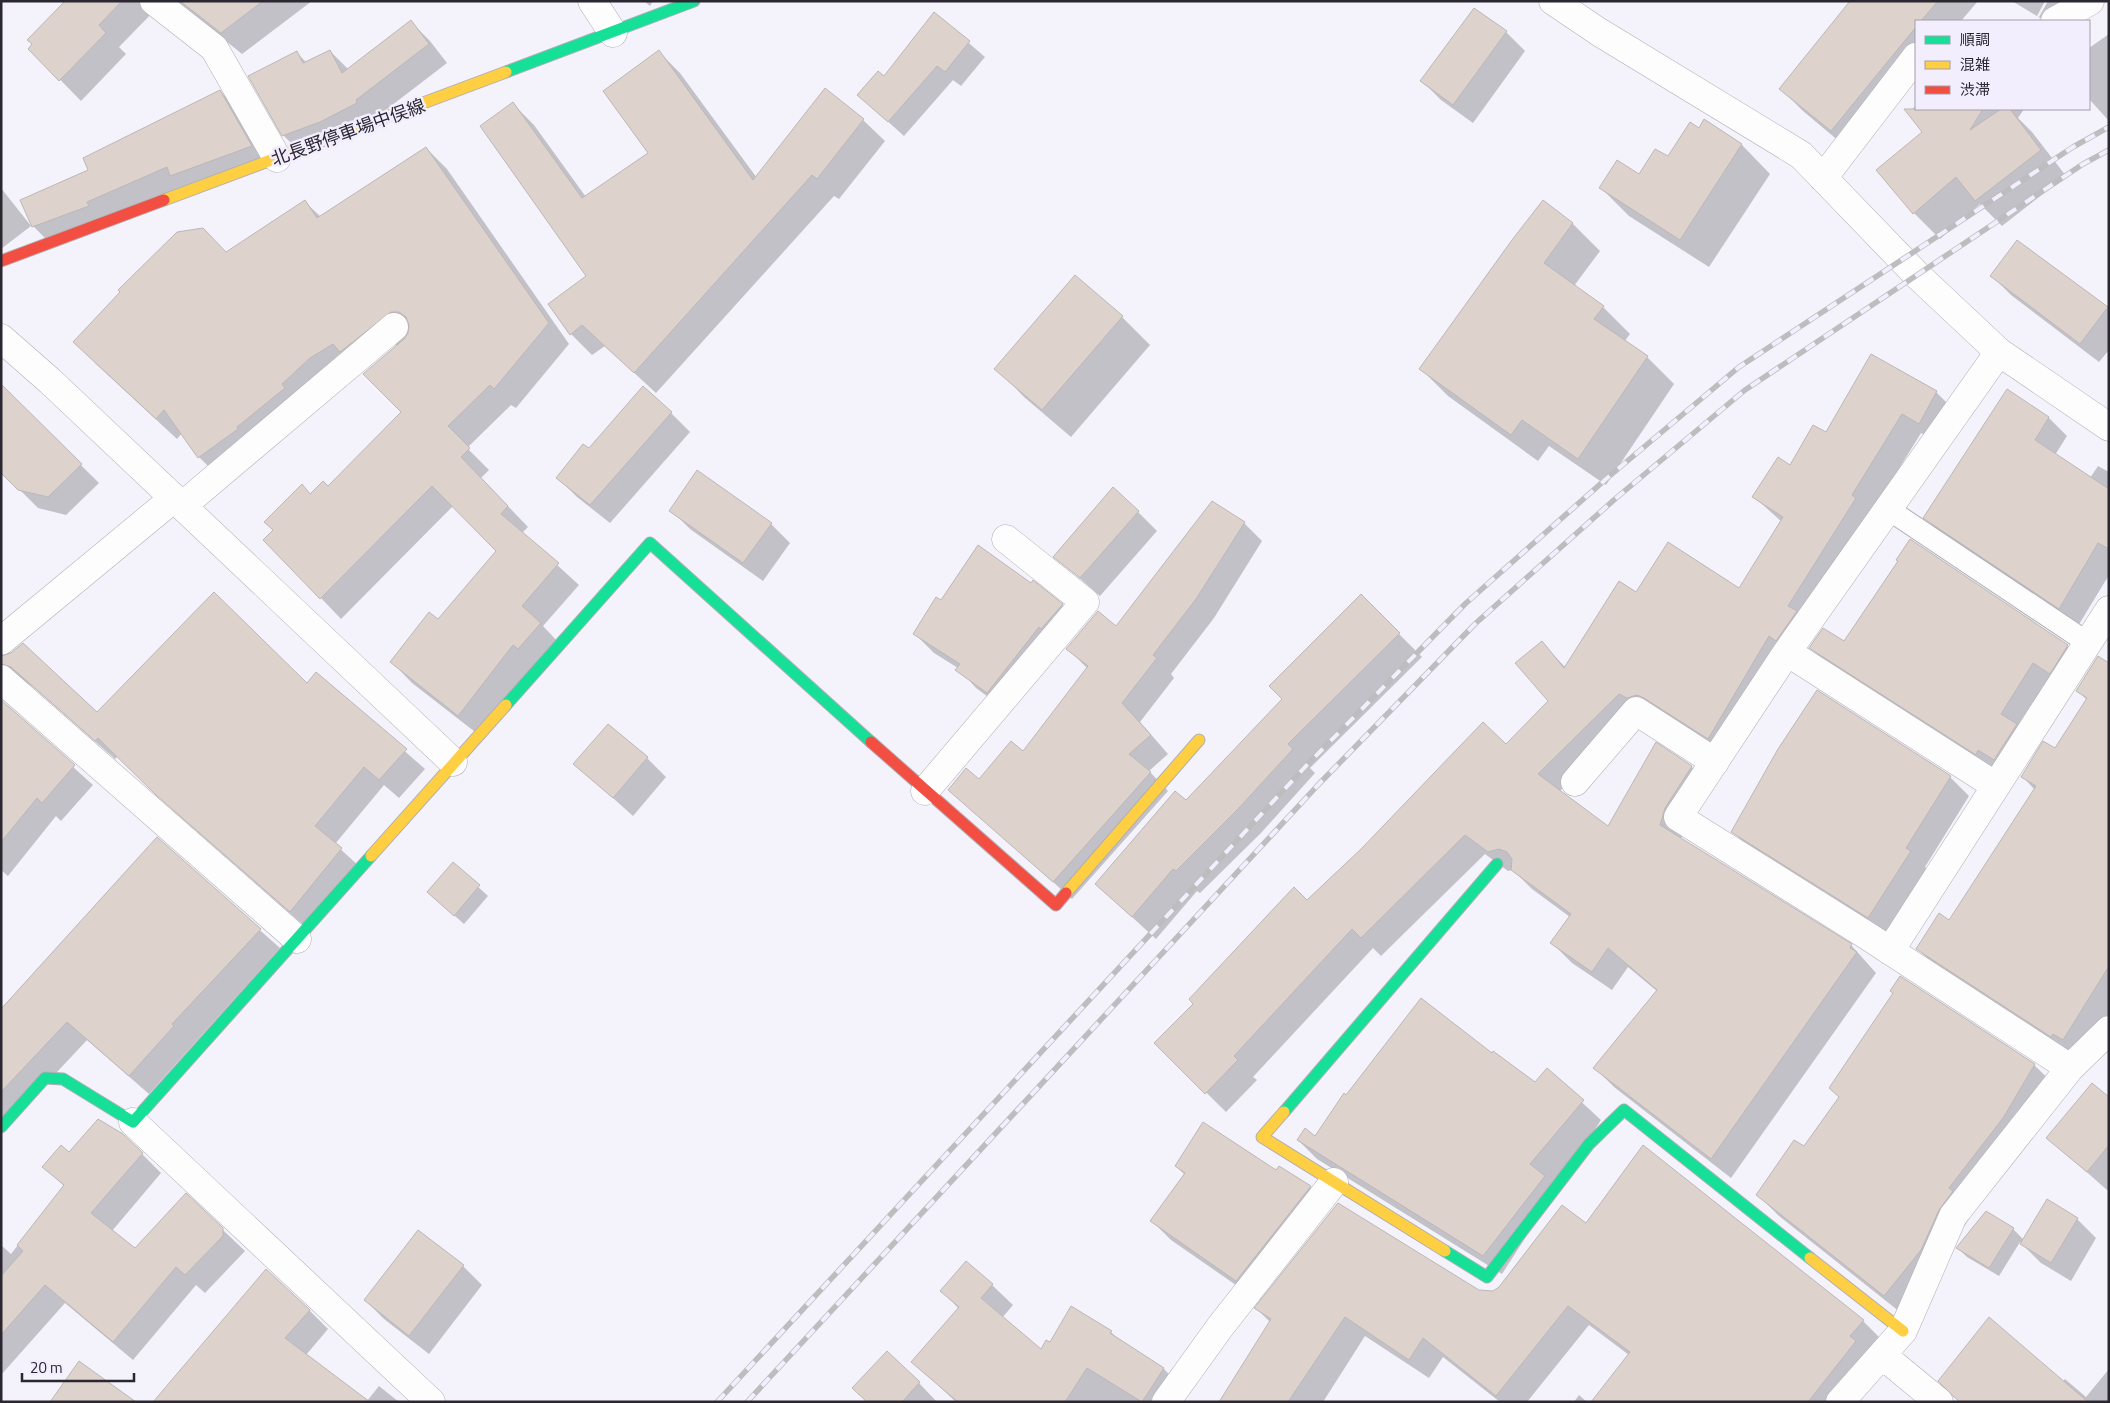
<svg xmlns="http://www.w3.org/2000/svg" width="2110" height="1403" font-family="'Titillium Web','Noto Sans JP',sans-serif">
	<style>
		.shadow { fill: #0003 }
		.building { fill: #ded2cd; stroke: #bcb7b7 }
		.lines { fill: none; stroke-linecap: round; stroke-linejoin: round }
		.lane-casing { stroke: #b0aeb6; stroke-width: 23 }
		.street-casing { stroke: #b0aeb6; stroke-width: 29 }
		.fast-casing { stroke: #b0aeb6; stroke-width: 13 }
		.slow-casing { stroke: #b0aeb6; stroke-width: 13 }
		.jam-casing { stroke: #b0aeb6; stroke-width: 13 }
		.lane { stroke: #fdfdfe; stroke-width: 21 }
		.street { stroke: #fdfdfe; stroke-width: 28 }
		.fast { stroke: #16e098; stroke-width: 11 }
		.slow { stroke: #ffcf43; stroke-width: 11 }
		.jam { stroke: #f24e42; stroke-width: 11 }
		.rail-casing { stroke: #bdbcbe; stroke-width: 5.5 }
		.rail { stroke: #f3eefe; stroke-width: 4; stroke-dasharray: 11; stroke-linecap: butt }
		.labels { text-anchor: middle; dominant-baseline: central; stroke-width: 5; stroke-linejoin: round; paint-order: stroke }
		.street-label { font-size: 18px; fill: #2a2731; stroke: #f3eefe }
	</style>
	<rect width="100%" height="100%" fill="#f4f2fa"/>
	<path class="shadow" d="M67,1h245l-70,53 -56,-45 -25,-5 -42,43 7,7 -45,47 -51,-52z
		M644,1h9l-3,5z
		M1852,1h126l-17,20h-45v55l-63,77 -50,-42 -22,-22z
		M2012,1h33l-8,15 2,1 9,-16h34l-37,20z
		M1474,9l32,23 19,19 -52,72 -32,-23 -19,-19z
		M935,14l50,43 -24,29 -8,-6 -49,56 -30,-27 11,-31z
		M411,22l19,19 17,22 -73,56 -72,35 -19,-19 14,-82 10,10 23,-12 18,18z
		M2109,34v87l-20,-22v-51z
		M659,52l21,21 77,105 106,-58 22,21 -46,58 -5,-3 -178,197 -51,-47 -13,9 -21,-21 17,-58 -75,-172 21,21 52,72 63,-44z
		M220,91l19,19 31,56 -218,79 -19,-19 57,-56z
		M1916,106v3h108l-6,9 14,14 34,44 -64,50 -22,-22 -40,35 -26,-26 10,-81 -16,-20z
		M1704,121l38,24 28,29 -61,93 -80,-51 -28,-28 38,-12 29,-18 31,-28z
		M426,148l21,21 122,175 -53,64 -5,-3 -44,43 22,22 -8,8 47,49 -6,6 57,52 -36,41 17,18 -81,91 -67,-52 -20,-21 46,-41 60,-70 -45,-45 -112,113 -20,-21 -47,-68 28,-44 9,9 17,-7 75,-76 -7,-68 -177,133 -20,-20 -17,-24 -5,6 -82,-76 131,-110 79,-51 16,15z
		M1,188l30,38 -30,23z
		M1543,202l30,22 27,27 -26,35 29,21 27,27 -6,8 23,15 27,27 -68,101 -57,-39 -11,15 -90,-65 -27,-27z
		M1992,276l115,32 2,2v40l-10,12 -88,-67z
		M1122,317l28,28 -79,92 -47,-40 -28,-29z
		M1,386l98,97 -33,32 -28,-7 -37,-37z
		M2008,391l41,27 18,18 -12,19 35,23 8,-12 11,6v103l-31,51 -134,-90 -19,-19z
		M1936,392l20,20 -17,31 -18,-10 -50,81 -143,244 -89,-46 -80,80 49,35 48,-83 36,23 19,19 -27,42 -3,12 170,105 25,28 -145,205 -117,-91 -19,-19 63,-76 -30,-25 -16,23 -40,-27 -20,-20 18,-26 -38,-28 -19,-19 -5,1 -23,-17 -104,102 -8,-8 -120,129 4,3 -31,32 -70,-69 151,-141 199,-157 44,-44 -8,-58 24,25 71,-74 103,-4 42,-68 -28,-25 72,-63z
		M671,413l19,19 -80,91 -33,-26 -19,-19 31,-28z
		M671,510l100,14 19,19 -27,38 -73,-52z
		M1138,512l19,19 -57,65 -45,-39z
		M1244,523l18,18 -48,77 -43,56 3,4 -34,44 28,32 -19,17 19,20 -96,108 -122,-109 29,-10 44,-27 64,-85 -19,-19 48,-22z
		M1361,596l61,61 -112,111 5,5 -54,60 -61,60 -3,-2 -41,48 -60,-55 90,-83 98,-102z
		M941,602l121,3 19,19 -74,87 -31,-23 -18,-20 -24,-15 -19,-19z
		M1845,642l222,4 19,19 -91,108 -165,-106 -19,-19z
		M1,659l96,55 210,-29 10,-11 108,95 -26,29 -15,-13 -49,59 26,24 -52,62 -132,-116 -59,-58 -3,3 -83,-73 -14,-8z
		M2109,665v350l-27,42 -12,-2 -133,-87 -19,-19 32,-27 85,-132 -13,-14 33,-26 32,-50 -10,-10z
		M1,702l92,83 -32,36 -5,-5 -48,60 -7,-6z
		M647,758l19,19 -33,39 -58,-52z
		M1950,777l19,19 -44,71 4,4 -41,65 -136,-85 -19,-19z
		M157,839l123,109 -131,146 -62,-54 -86,92v-123z
		M453,864l35,32 -24,28 -36,-32z
		M1492,1055l43,29 12,-14 54,50 -99,154 -185,-115 -19,-19 18,-3 31,-40z
		M2034,1065l22,21 -86,123 3,4 -68,103 -126,-100 -21,-21 46,-47 36,-50z
		M2109,1099v88l-2,3 -59,-52z
		M69,1154h73l19,19 -49,58 23,18 51,-54 59,56 -40,42 -9,-8 -63,75 -68,-57 -64,72v-130l10,9 53,-68 -20,-19z
		M1176,1166l101,6 33,15 19,19 -73,93 -85,-59 -19,-19 33,-46z
		M1987,1213l26,16 11,11 53,-21 19,19 -25,43 -30,-18 -21,-21 -21,34 -32,-19 -9,-9z
		M1586,1225l277,96 20,20 -40,61h-119l-95,-47 -40,-30 -62,77h-27l-57,-45 -14,21 -64,-42 -42,66h-103l50,-80 -14,-14 222,-17 15,2z
		M419,1231l44,35 19,19 -53,69 -45,-35 -19,-19z
		M992,1285l21,20 -11,13 39,33 9,-7 61,-12 9,9 44,28 20,21 -8,12h-220l-43,-40 46,-53 -17,-18z
		M309,1310l19,19 -22,26 61,46 12,-15 20,16h-245z
		M887,1353l32,30 18,19h-69z
		M2109,1369v33h-148l102,-21 2,-2 21,18z
		M1579,1395l8,7h-13z"/>
	<path class="building" d="M65,1h57l-23,24 7,8 -47,48 -31,-32 4,-5 -5,-4z
		M180,1h83l-42,32z
		M1850,1h88l-17,20h-5v6l-85,104 -52,-42z
		M1474,8l33,23 -54,74 -33,-24z
		M934,12l36,29 -25,31 -8,-6 -49,56 -31,-27 21,-24 6,5z
		M411,20l18,24 -73,56 1,3 -37,19 -38,14 -34,-60 49,-25 6,12 27,-13 12,23z
		M659,50l94,130 72,-92 39,31 -47,60 -5,-4 -178,198 -52,-48 -12,10 -22,-31 38,-28 -106,-150 33,-24 69,96 66,-45 -45,-62z
		M220,90l32,56 -82,30 -3,-9 -80,35 2,4 -57,21 -12,-27 68,-30 -5,-12z
		M1904,109h79l-13,21 31,-21h9l31,41 -66,51 -19,-24 -43,37 -37,-44 46,-38z
		M1704,119l38,25 -62,96 -81,-52 18,-28 22,14 16,-25 13,7 22,-34 9,6z
		M426,147l123,176 -55,66 -4,-4 -42,41 22,22 -9,9 47,49 -7,8 58,49 -37,43 19,17 -23,26 -5,-4 -55,71 -68,-54 39,-50 9,7 58,-68 -64,-65 -112,113 -57,-59 10,-10 -9,-8 38,-38 8,10 13,-13 5,5 73,-74 -38,-38 41,-35 4,-6 1,-8 -3,-8 -7,-5h-8l-51,40 -7,-8 -23,14 -28,26 3,4 -48,39 1,2 -40,29 -34,-48 -8,9 -83,-77 47,-50 -2,-2 59,-58 26,-4 23,24 79,-52 12,18z
		M1543,200l30,23 -29,40 60,43 -10,13 54,37 -70,103 -56,-39 -11,15 -92,-66 93,-129z
		M2017,240l91,67 -28,37 -90,-68z
		M1075,275l48,41 -81,94 -48,-41z
		M1871,354l66,37 -18,33 -17,-10 -50,81 4,3 -68,108 9,5 -21,30 -7,-5 -61,103 -64,-41 -7,-3 -10,3 -8,-4 -81,80 70,52 48,-84 36,24 -27,42 -5,17 192,119 -2,4 7,4 -146,207 -118,-91 64,-78 -49,-42 -16,24 -42,-29 21,-29 -60,-44 1,-11 -5,-7 -8,-3 -11,3 -23,-17 -104,103 -9,-9 -118,127 4,4 -33,34 -51,-51 39,-39 -4,-5 105,-112 13,13 54,-51 122,-127 23,22 42,-43 -33,-38 27,-22 22,27 55,-87 17,11 32,-50 71,46 44,-71 -31,-20 26,-40 12,8 23,-40 13,7z
		M1,384l81,80 -34,33 -30,-7 -17,-17z
		M643,386l29,26 -82,93 -34,-27 27,-34 6,4z
		M2007,389l42,28 -14,23 74,49v60l-11,-6 -39,66 -136,-91z
		M697,470l75,53 -29,40 -74,-52z
		M1113,487l26,24 -59,67 -27,-21z
		M1212,501l33,21 -49,77 -43,56 4,3 -35,45 29,32 -22,19 22,18 -98,110 -105,-92 18,-22 13,11 32,-38 12,10 65,-85 -22,-17 32,-38 18,15z
		M1910,539l158,106 -18,29 -17,-11 -32,51 16,10 -23,36 -16,-10 -2,5 -167,-107 14,-20 21,13 54,-80 -2,-1z
		M978,545l53,38 2,-3 30,24 -22,25 -2,-2 -52,66 -32,-23 5,-6 -47,-30 23,-37 5,3z
		M214,592l93,91 9,-11 91,77 -28,31 -15,-13 -49,59 27,22 -52,64 -134,-117 -58,-57 -3,3 -84,-74 -10,-3v-8l10,-3 12,-10 74,69z
		M1361,594l39,39 -112,111 5,5 -55,60 -62,62 -3,-2 -41,48 -37,-33 80,-93 11,9 96,-101 -13,-13z
		M2098,656l11,7v303l-46,74 -10,-6 -2,3 -135,-88 23,-36 10,7 87,-134 -15,-9 22,-36 12,7 32,-50 -11,-7z
		M1817,690l134,86 -45,72 5,3 -43,67 -137,-86 47,-83z
		M1,700l74,65 -33,38 -5,-5 -36,44z
		M608,724l40,33 -35,41 -40,-34z
		M157,837l104,92 -89,95 2,2 -45,50 -62,-54 -66,70v-83z
		M453,862l27,23 -26,31 -27,-24z
		M1900,976l135,88 -32,54 -54,70 4,3 -14,19 -18,40 -37,46 -128,-101 38,-55 10,6 35,-49 -10,-9 64,-95 -3,-2z
		M1421,998l71,55 1,-2 42,31 12,-14 37,32 -54,64 15,12 -62,80 -186,-116 8,-12 10,8 29,-43 2,2z
		M2092,1083l17,14v48l-22,27 -41,-34z
		M98,1119l25,15 20,19 -52,60 44,35 51,-55 37,35v8l-38,39 -9,-8 -63,75 -68,-57 -44,50v-59l22,-25 -6,-6 47,-60 -22,-18 19,-22 8,7z
		M1203,1122l73,48 3,-4 32,20 -75,95 -86,-60 35,-48 -10,-7z
		M1643,1145l221,175 -14,16 6,5 -48,61h-217l39,-50 -62,-46 -72,90 -73,-58 -14,22 -64,-43 -57,85h-69l52,-83 -17,-11 84,-105 141,87 14,1 6,-4 63,-82 24,18z
		M2047,1199l31,19 -27,45 -31,-19z
		M1986,1211l28,17 -25,40 -33,-20z
		M418,1230l46,35 -55,71 -45,-36z
		M966,1261l27,23 -12,14 60,51 5,-9 4,2 21,-36 41,25 -2,2 54,35 -22,34 -55,-34 -22,34h-107l-47,-40 48,-55 -19,-16z
		M266,1269l44,41 -25,28 85,64h-217z
		M1989,1317l99,85h-128l-7,-6 -15,-15z
		M887,1351l33,31 -18,20h-35l-15,-14z
		M79,1361l57,41h-86z"/>
	<g class="lines">
		<g class="lane-casing">
			<path id="lane" d="M1888,509l200,134"/>
		</g>
		<g class="street-casing">
			<path id="street" d="M154,1l60,47 63,110
				M592,1l21,32
				M1553,1l46,31 202,123 116,120 82,77 110,75
				M2055,21l35,-20
				M1823,178l93,-121
				M1,338l49,43 403,381
				M1999,352l-212,300 -109,165 188,118 204,133
				M182,506l212,-179
				M1,641l173,-143
				M1787,652l209,134
				M1,679l296,260
				M1575,782l61,-71 79,51
				M925,791l160,-189 -79,-63
				M1890,951l219,-341
				M133,1122l298,280
				M1882,1355l57,47
				M1166,1402l54,-75 114,-145
				M1840,1402l63,-71 50,-115 117,-148 39,-38"/>
		</g>
		<g class="fast-casing">
			<path id="fast" d="M506,72l188,-71
				M506,705l144,-162 221,199
				M1284,1112l213,-248
				M1,1127l44,-49 18,1 70,43 238,-266
				M1445,1251l42,26 102,-133 35,-34 186,148"/>
		</g>
		<g class="slow-casing">
			<path id="slow" d="M164,200l342,-128
				M371,856l135,-151
				M1066,893l133,-153
				M1284,1112l-22,25 183,114
				M1810,1258l93,73"/>
		</g>
		<g class="jam-casing">
			<path id="jam" d="M1,261l163,-61
				M871,742l185,163 10,-12"/>
		</g>
		<use href="#lane" class="lane"/>
		<use href="#street" class="street"/>
		<use href="#fast" class="fast"/>
		<use href="#slow" class="slow"/>
		<use href="#jam" class="jam"/>
		<g class="rail-casing">
			<path id="rail" d="M717,1402l588,-635 160,-163 141,-125 133,-112 334,-220 36,-20
				M747,1402l571,-617 158,-162 139,-124 130,-109 338,-226 26,-14"/>
		</g>
		<use href="#rail" class="rail"/>
	</g>
	<g class="labels">
		<g class="street-label">
			<text transform="translate(348 132) rotate(-20)">北長野停車場中俣線</text>
		</g>
	</g>
	<rect width="2110" height="1403" fill="none" stroke="#2a2731" stroke-width="5"/>
	<rect x="1915" y="20" width="175" height="90" fill="#f3eefe" stroke="#a39eac"/>
	<rect x="1925" y="36" width="25" height="8" fill="#16e098" stroke="#a39eac"/>
	<text x="1960" y="45" font-size="15" fill="#2a2731">順調</text>
	<rect x="1925" y="61" width="25" height="8" fill="#ffcf43" stroke="#a39eac"/>
	<text x="1960" y="70" font-size="15" fill="#2a2731">混雑</text>
	<rect x="1925" y="86" width="25" height="8" fill="#f24e42" stroke="#a39eac"/>
	<text x="1960" y="95" font-size="15" fill="#2a2731">渋滞</text>
	<path d="M22 1373v8h112v-8" fill="none" stroke="#2a2731" stroke-width="2.5"/>
	<text x="30" y="1373" font-size="15" fill="#2a2731" stroke="#f3eefe" stroke-width="4" paint-order="stroke">20 m</text>
</svg>
